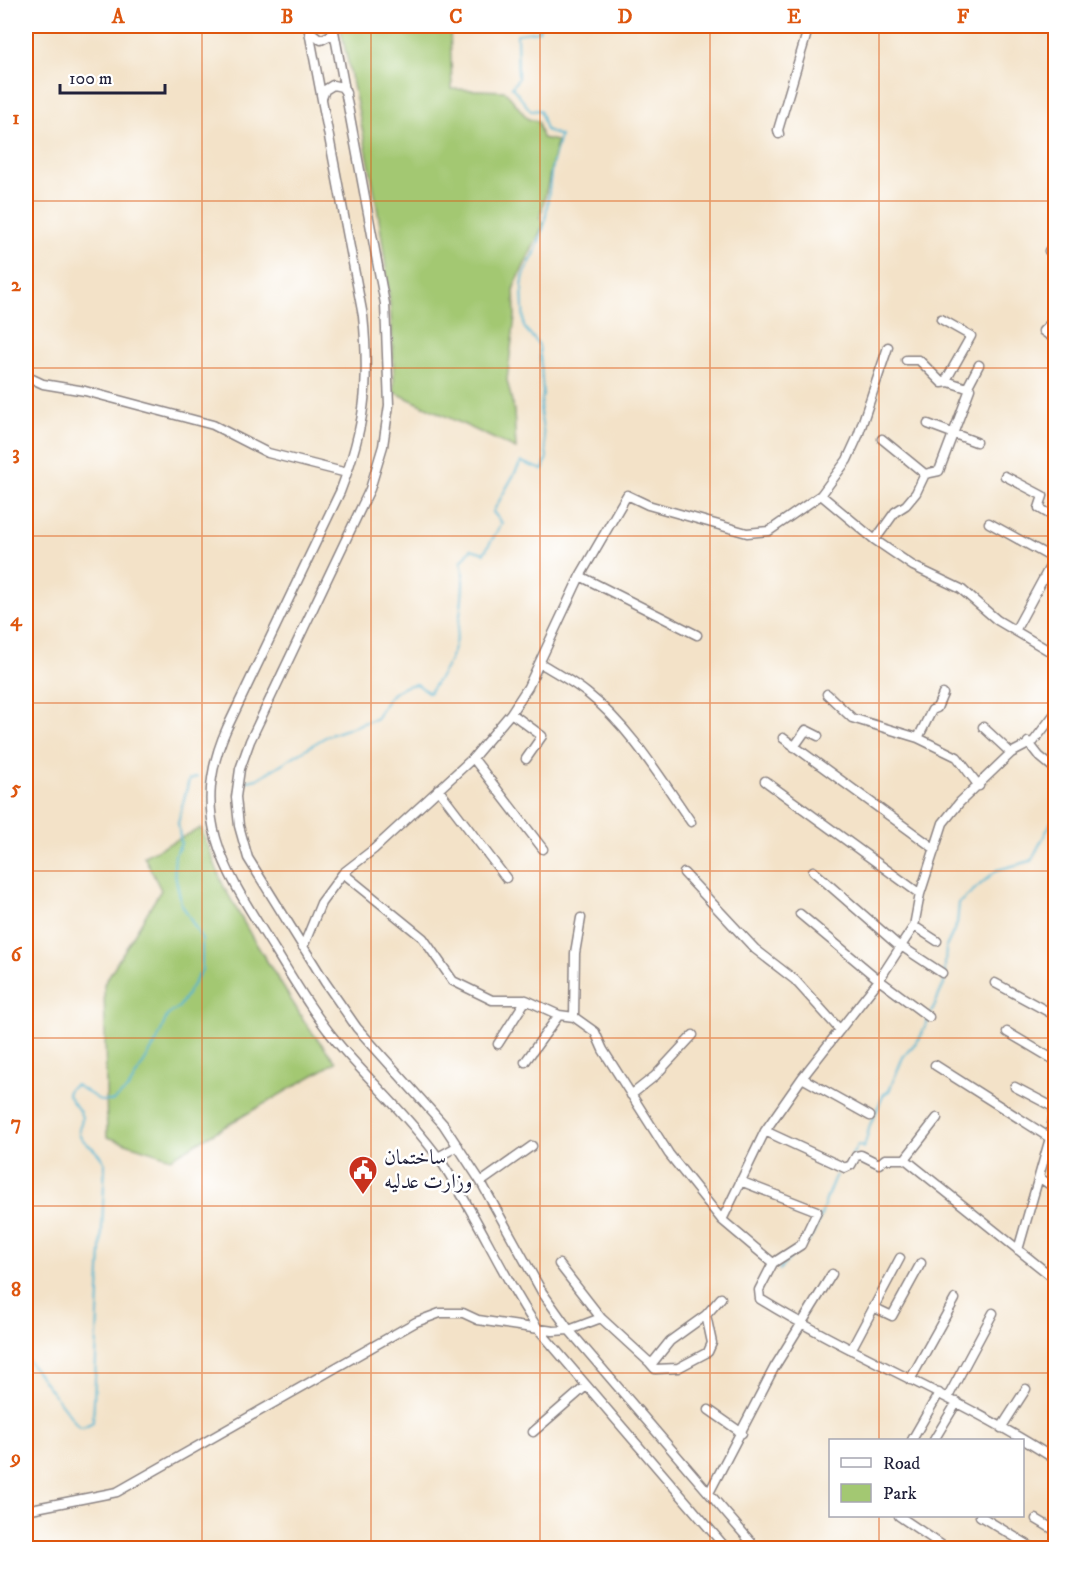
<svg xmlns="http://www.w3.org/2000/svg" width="1081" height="1574" font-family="'IM FELL DW Pica',Amiri,serif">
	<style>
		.green { fill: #a3c872; stroke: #627556; stroke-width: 1.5 }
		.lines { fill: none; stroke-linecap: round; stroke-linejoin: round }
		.stream { stroke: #52b4d0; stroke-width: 2 }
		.minor-casing { stroke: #8a8282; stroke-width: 11 }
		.minor { stroke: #fff; stroke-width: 8 }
		.grid { fill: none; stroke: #de560e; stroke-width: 1.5; stroke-opacity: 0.55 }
		.labels { text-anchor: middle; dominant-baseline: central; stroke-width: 5; stroke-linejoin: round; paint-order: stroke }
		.poi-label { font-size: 21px; fill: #22223b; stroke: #fff; text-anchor: start }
		.neatline { fill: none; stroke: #de560e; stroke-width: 2 }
		.grid-label { font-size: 20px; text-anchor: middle; font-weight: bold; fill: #de560e }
	</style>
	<rect width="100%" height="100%" fill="#fff"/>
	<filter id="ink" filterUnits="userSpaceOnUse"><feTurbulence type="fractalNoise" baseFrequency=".0167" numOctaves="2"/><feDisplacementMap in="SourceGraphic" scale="12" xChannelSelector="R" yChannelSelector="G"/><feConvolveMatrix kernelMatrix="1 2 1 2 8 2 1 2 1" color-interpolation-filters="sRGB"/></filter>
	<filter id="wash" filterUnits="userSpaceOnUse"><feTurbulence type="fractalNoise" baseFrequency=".008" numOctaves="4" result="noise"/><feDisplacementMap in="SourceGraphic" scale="24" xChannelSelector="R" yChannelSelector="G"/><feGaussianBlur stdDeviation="1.35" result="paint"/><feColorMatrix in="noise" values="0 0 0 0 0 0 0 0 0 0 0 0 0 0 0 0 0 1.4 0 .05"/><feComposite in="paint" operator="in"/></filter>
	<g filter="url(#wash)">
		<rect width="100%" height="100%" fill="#f3e2c8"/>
		<path class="green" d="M340,26h110l2,63 53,2 23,28 10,2 4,17 15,3 -17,78 4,5 -30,63 1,30 -8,63 7,30 2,39 -122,-57c0,-125 -27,-245 -54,-366z
			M201,828l22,57 29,52 56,90 28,35 -165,96 -64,-21 -3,-153 57,-94 -17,-34z"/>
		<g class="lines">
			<path class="stream" d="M243,782l14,-3 70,-43 50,-18c9,-20 18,-32 40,-34l12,9c7,-11 17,-23 22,-36 7,-18 16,-79 10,-95l10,-13 13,4 18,-30 -9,-11 28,-50 22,8 4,-13 -7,-46 3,-18 -3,-39 -1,-9 -15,-18 -2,-40 2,-14 11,-20 10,-30 7,-57 8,-30 -14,-6 -6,-20 -9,1 -19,-24 6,-8 -1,-45 22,-3 1,-5
				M852,1155l6,-10 6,3 6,-23 14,-31 5,-3 14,-34 17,-19 24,-54 2,-37 11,-23 2,-21 38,-33 34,-9 25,-48
				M805,1245c17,-18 19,-48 31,-70
				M779,1270l14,-15
				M26,1358l52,68 5,1 10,-5 12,-258c-7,-16 -19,-18 -25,-28 -4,-6 2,-12 2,-18 -1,-8 -12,-17 -15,-25l3,-5 6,-3 25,16h12l15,-12 29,-48 10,-25 12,-9 23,-37v-31l-21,-36 -7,-34 1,-14 6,-11 -3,-21 11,-43 8,-3"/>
		</g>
	</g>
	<g filter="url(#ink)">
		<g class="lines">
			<g class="minor-casing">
				<path id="minor" d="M308,26l55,290c7,68 2,111 -23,176l-113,236c-41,91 1,147 48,222 21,34 41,68 67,98 31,36 68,70 96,109 38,55 63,118 101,173l187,218
					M333,26l52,278 4,101 -6,41 -13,43 -120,252 -10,28 -4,28 3,29 9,32 77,124 32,46 86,96 38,58 61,110 27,38 187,218
					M1050,26l6,15
					M1006,27v-1
					M311,32l10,8 10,-5 3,-6
					M322,98l3,-8 8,-5 9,2 4,6
					M779,134l-1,-4 31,-104
					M1056,240l-7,11 7,5
					M1056,318l-13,13 13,9
					M941,319l30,17 -26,46
					M906,360h13l23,23 7,-1 21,7
					M26,376l17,8 42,7 128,34 55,28 79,20
					M928,424l48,18
					M882,439l43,35
					M925,474l14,-3 31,-82 -2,-3 11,-21
					M1005,476l38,20 -4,12 17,10
					M821,495l54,45 38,26 48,23 36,31 59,35
					M989,523l67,37
					M875,540l20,-28 11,-7 10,-12 9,-19
					M1051,558l5,-10
					M580,576l117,59
					M1016,629l38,-70
					M540,663c15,9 32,18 47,30 43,34 73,84 104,129
					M827,694l25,24 66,20 39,19 22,29
					M511,713l31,23 -16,23
					M983,727l28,26
					M783,738l152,111
					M918,738l14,-28 5,-2 6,-14
					M1028,742l11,14 17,14
					M794,747l12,-17 12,6
					M473,758l70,91
					M765,781l155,113
					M438,789l68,89
					M813,871l87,76
					M343,873l80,65 30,43 39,19h34l33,15 15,2 21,15 8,18 66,104 53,66 51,43
					M684,873l71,76 40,31 45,50
					M800,914l79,66 50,37
					M914,926l23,15
					M901,946l41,27
					M303,947l18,-44 22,-30 31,-24 99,-91 38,-45 17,-26 52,-111 47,-81 21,10 99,28 22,-2 52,-36 26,-35 11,-24 30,-89
					M995,983l61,33
					M1054,993l2,-2
					M574,1017l1,-64 6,-35
					M1007,1032l49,29
					M498,1044l28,-44
					M525,1062l34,-47
					M935,1065l115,73
					M802,1078l68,38
					M1015,1087l38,20
					M631,1095l24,-19 38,-41
					M765,1131l80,37 6,-3 5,-9 5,-1 18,9 6,-5h20l151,121
					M438,1157l20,-11
					M905,1159l32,-41
					M1040,1178l16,11
					M740,1181l77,30 -16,34 -28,18 -14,27 1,9c96,59 201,99 296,161
					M481,1182l51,-36
					M722,1220l43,-89 37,-53 77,-98 35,-54 6,-32 23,-71 17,-21 51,-49 23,-12 22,-29
					M1018,1250l32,-112 6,-40
					M559,1264l42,54
					M873,1307l19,9 29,-53
					M851,1350l49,-92
					M649,1362l6,7 23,-1 30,-16 4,-9 -6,-28
					M910,1380l45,-81
					M948,1397l45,-84
					M709,1410l33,23
					M1001,1428l25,-39
					M533,1432l53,-46
					M912,1440l27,-47
					M934,1440l23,-38
					M709,1493l65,-125 58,-94
					M26,1510l91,-18 299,-170 24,-9h23l15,7 75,11 16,-1 32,-12 48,44 5,-1 16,-20 36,-26 15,-17
					M899,1516l47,32
					M980,1516l53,32
					M1036,1519l20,12"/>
			</g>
			<use href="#minor" class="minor"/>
		</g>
	</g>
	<path class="grid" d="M202,26v1522M371,26v1522M540,26v1522M710,26v1522M879,26v1414M26,201h1030M26,368h1030M26,536h1030M26,703h1030M26,871h1030M26,1038h1030M26,1206h1030M26,1373h1030M879,1516v32"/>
	<defs>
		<g id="civic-pin" transform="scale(1.5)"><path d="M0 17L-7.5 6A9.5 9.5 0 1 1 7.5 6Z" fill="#c8321e" stroke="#fff"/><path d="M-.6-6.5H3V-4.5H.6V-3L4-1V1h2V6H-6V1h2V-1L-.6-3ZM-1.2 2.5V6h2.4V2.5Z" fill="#fff"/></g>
	</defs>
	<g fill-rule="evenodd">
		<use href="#civic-pin" x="363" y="1170"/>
	</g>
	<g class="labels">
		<g class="poi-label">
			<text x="384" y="1158">ساختمان<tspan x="384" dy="24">وزارت عدلیه</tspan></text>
		</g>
	</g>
	<rect width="1081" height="1574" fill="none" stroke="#fff" stroke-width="66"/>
	<rect x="829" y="1439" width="195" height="78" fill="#ffffff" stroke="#a7a7b1" stroke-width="1.5"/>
	<rect x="841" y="1458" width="30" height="9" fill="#ffffff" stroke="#a7a7b1" stroke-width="1.5"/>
	<text x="883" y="1469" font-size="18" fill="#22223b">Road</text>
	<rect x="841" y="1484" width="30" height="18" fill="#a3c872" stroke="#a7a7b1" stroke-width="1.5"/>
	<text x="883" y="1499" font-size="18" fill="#22223b">Park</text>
	<path d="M60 84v9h105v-9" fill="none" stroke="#22223b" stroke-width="3"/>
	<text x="69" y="84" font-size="18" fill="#22223b" stroke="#ffffff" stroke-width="4.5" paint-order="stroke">100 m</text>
	<rect x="33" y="33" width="1015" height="1508" class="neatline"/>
	<g class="grid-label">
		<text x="118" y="23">A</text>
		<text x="287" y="23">B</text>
		<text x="456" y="23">C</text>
		<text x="625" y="23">D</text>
		<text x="794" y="23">E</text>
		<text x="963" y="23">F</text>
		<text x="16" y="124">1</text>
		<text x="16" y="291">2</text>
		<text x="16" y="459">3</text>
		<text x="16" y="626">4</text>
		<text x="16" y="794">5</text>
		<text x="16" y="961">6</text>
		<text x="16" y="1129">7</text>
		<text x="16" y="1296">8</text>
		<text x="16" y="1464">9</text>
	</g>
</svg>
